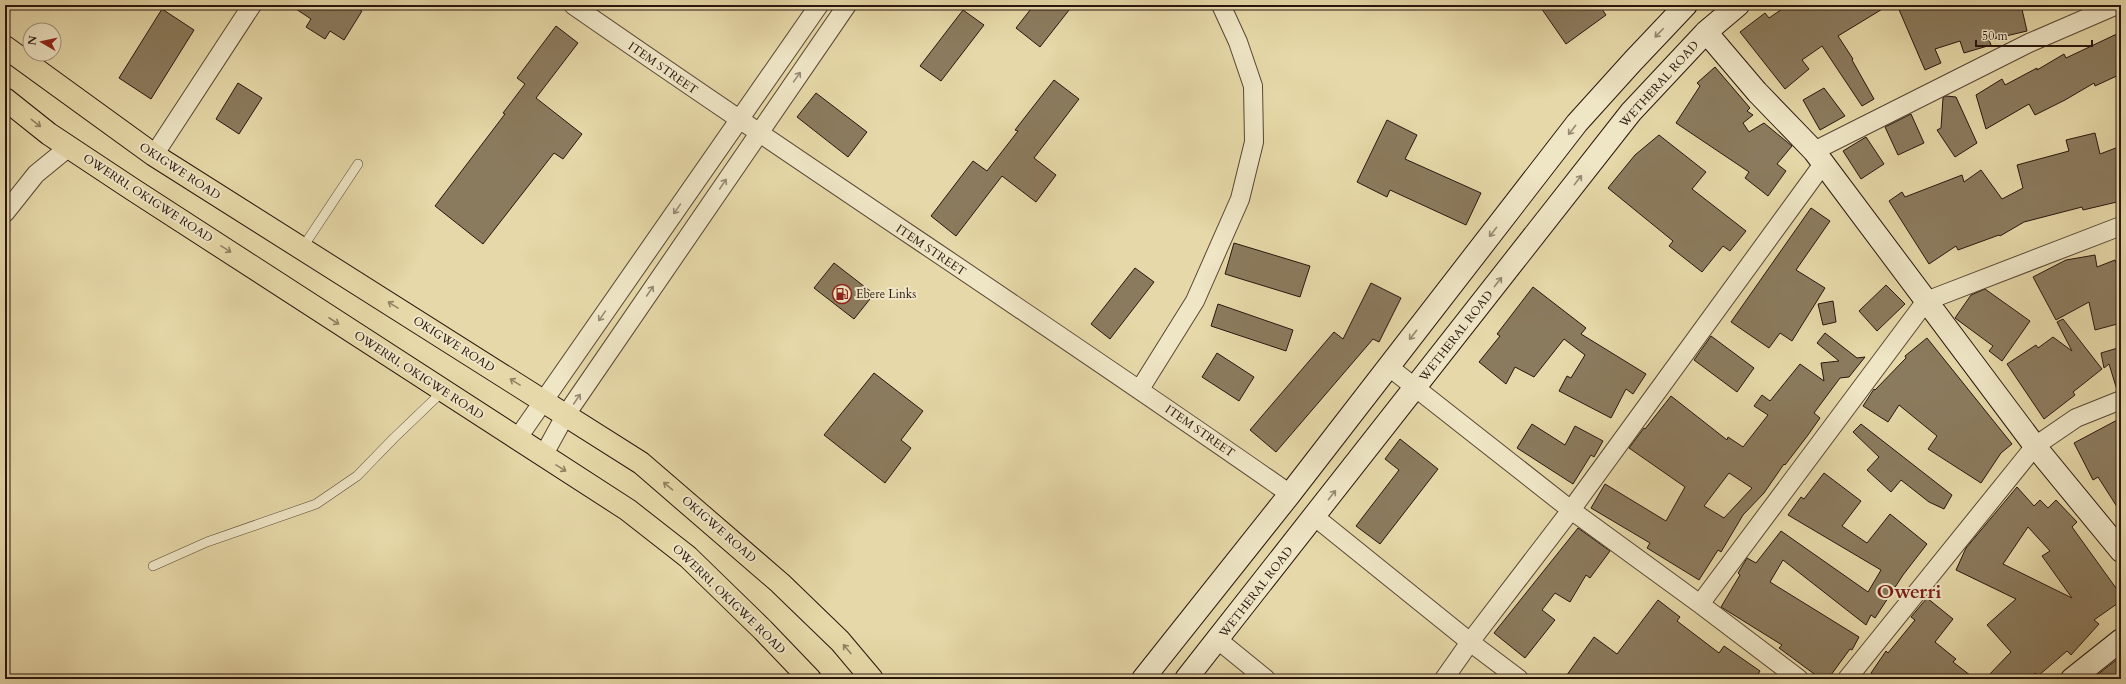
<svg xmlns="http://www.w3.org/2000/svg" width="2126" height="684" font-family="Cardo,serif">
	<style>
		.building { fill: #8b7b5e; stroke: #29160e; fill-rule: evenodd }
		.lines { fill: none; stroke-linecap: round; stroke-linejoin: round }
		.lane-casing { stroke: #584634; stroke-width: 10 }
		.street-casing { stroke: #584634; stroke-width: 20 }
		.secondary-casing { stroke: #29160e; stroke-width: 24 }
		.primary-casing { stroke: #29160e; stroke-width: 24 }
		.lane { stroke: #efe6c6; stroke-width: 9 }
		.street { stroke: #efe6c6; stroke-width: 18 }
		.secondary { stroke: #efe6c6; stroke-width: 22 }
		.primary { stroke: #e6d8a8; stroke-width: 22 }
		.oneway { stroke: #968873 }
		.oneway2 { stroke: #918163 }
		.labels { text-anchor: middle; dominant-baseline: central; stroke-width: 4; stroke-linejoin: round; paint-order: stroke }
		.street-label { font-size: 12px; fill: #29160e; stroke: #efe6c6 }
		.poi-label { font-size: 12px; fill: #29160e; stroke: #efe6c6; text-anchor: start }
		.town-label { font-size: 20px; font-weight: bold; fill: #7a1f14; stroke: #efe6c6 }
	</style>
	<rect width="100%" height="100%" fill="#e6d8a8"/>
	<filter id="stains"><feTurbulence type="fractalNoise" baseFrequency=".005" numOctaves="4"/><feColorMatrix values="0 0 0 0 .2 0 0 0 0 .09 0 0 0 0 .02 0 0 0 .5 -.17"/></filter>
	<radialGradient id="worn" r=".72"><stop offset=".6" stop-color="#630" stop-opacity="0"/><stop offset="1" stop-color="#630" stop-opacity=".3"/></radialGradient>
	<path class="building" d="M290,5h63l9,6 -18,29 -14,-9 -5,8 -19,-12 5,-8z
		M1034,5h39l-33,42 -24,-19z
		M1539,5h60l7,10 -40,29z
		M1788,5h101l-51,31 15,23 -1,1 22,39 -12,7 -40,-60 -20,14 7,9 -24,20 -45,-57 25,-19 4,5z
		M1897,5h124l6,26 -38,9 2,5 -27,8 -4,-12 -25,8 6,14 -16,7z
		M162,9l32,21 -43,69 -32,-21z
		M963,10l21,15 -43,56 -21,-15z
		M556,26l22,17 -42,55 46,36 -19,25 -9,-6 -71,91 -48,-38 70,-92 -2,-1 22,-29 -8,-6z
		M2121,32v42l-26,12 -1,-3 -29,17 -30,15 -6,-11 -43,25 -10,-34 26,-16 3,6 32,-17v2l27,-16 2,4z
		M1715,67l35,41 -3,3 6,4 -10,8 6,9 15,-9 28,23 -15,18 9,7 -18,25 -23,-18 4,-6 -73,-49 24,-37 -3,-3z
		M1054,80l25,19 -45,59 22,17 -20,27 -34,-26 -46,60 -25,-20 42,-55 14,10 31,-40 -3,-1z
		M238,83l24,15 -23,36 -23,-15z
		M1824,88l21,28 -25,14 -17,-30z
		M816,93l51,39 -19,25 -51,-40z
		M1946,96l10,1 21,46 -22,14 -18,-27 4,-2 2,-30z
		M1911,114l13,29 -26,12 -13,-28z
		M1387,120l30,15 -12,24 76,34 -15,32 -76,-35 -3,7 -30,-15z
		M2095,133l5,21 21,-8v55l-38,9 -1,-3 -58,15 -24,14 -1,-1 -41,15 -2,-4 -27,18 -40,-63 13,-9 3,5 57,-22 2,7 17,-12 21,29 21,-11 -6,-23 52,-14 -3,-11z
		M1659,135l47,37 -14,17 54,42 -16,20 -7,-5 -21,26 -33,-26 4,-5 -65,-53 27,-33z
		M1866,137l18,27 -23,15 -18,-28z
		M1811,208l19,13 -34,49 29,18 -33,53 -12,-8 -11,15 -38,-26z
		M1234,243l76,23 -10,31 -75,-23z
		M2095,255l2,12 18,-7 6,15v48l-26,7 -6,-28 -33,18 -23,-43 33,-17z
		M834,263l40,31 -20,25 -40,-31z
		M1135,268l19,14 -44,57 -19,-15z
		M1371,283l30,15 -22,44 -6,-3 -97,113 -26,-22 84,-98 9,7z
		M1886,285l19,19 -28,27 -18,-20z
		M1533,287l53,41 -5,6 65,40 -13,20 -7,-5 -15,29 -52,-27 8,-15 4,2 14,-23 -21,-16 -30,38 -19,-10 -9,17 -27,-22 21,-26 -3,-2z
		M1985,289l45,32 -28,40 -13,-10 4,-5 -38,-28 16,-23z
		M1833,301l3,21 -13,3 -5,-21z
		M1218,304l75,26 -7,21 -75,-25z
		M2063,319l39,50 -29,23 2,3 -31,24 -37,-55 29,-19 2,3 15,-11 19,14 -15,-29z
		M1825,333l32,25 8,-1 -16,20 -9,1 -26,35 6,5 -12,17 -23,30 -1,-1 -20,29 -21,22 -22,37 -3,-2 -19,30 -52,-32 3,-5 -59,-35 14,-24 61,37 19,-34 -56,-39 15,-20 1,1 26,-33 56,44 1,-3 15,10 25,-32 -14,-9 8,-11 8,6 30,-37 24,17 -3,-18 18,-2 -22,-18zM1729,473l23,15 -28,30 -20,-12z
		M1711,336l43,32 -17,24 -43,-32z
		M1927,338l85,106 -11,9 -20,30 -53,-34 9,-13 -38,-31 -11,17 -25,-16 11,-17 1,1 31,-32 -1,-2z
		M2121,347v43h-4l-8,-26 -5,4 -3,-15z
		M1217,353l37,24 -15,24 -37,-24z
		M874,373l49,38 -22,29 10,8 -26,35 -61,-48z
		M2121,418v95l-23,-36 -5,3 -19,-37z
		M1532,424l33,21 10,-19 28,15 -9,16 -3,-2 -18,29 -56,-36z
		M1861,424l91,71 -8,14 -15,-7 -28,-22 -10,12 -24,-22 12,-13 -26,-25z
		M1400,439l38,30 -58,75 -24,-18 43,-56 -14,-11z
		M1824,473l37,28 -19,25 25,17 23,-29 37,30 -24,31 -28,43 -4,-3 -5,10 -83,-65 -13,22 89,55 -7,13 -2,-1 -22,30h-7l-42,-31 3,-3 -61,-38 19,-32 -2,-2 9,-15 9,5 25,-32 87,61 13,-22 -93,-55 13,-18 3,2z
		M2017,487l17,19 6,-6 8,8 8,-8 21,22 -5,5 49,68v6l-27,19 5,4 -28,31 -4,-4 -29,25 -3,-3 -6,6h-44l26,-27 -24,-27 29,-26 -60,-29 10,-22zM2028,527l22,24 -8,5 30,42 -69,-34z
		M1578,528l32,23 -20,27 -4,-3 -16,27 -15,-9 -13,17 13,10 -30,38 -31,-25z
		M1927,598l26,21 -18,23 21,17 -3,3 22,17h-96l-8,-6 15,-22 2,2 27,-33 -4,-3z
		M1658,600l22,17 -3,4 42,32 5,-7 36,25 -5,8h-191l30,-42 23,17z
		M2121,657v22h-29l23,-18z"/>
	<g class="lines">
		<g class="lane-casing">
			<path id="lane" d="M303,247l55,-83
				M153,566l54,-24 109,-38 41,-28 37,-38 49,-47"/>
		</g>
		<g class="street-casing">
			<path id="street" d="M573,5c237,165 480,323 717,489
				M1814,151l215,-108 88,-38
				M154,155l98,-150
				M5,213l31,-39 33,-27
				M1389,367l182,143 129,94 99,75
				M1140,389l55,-88 45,-102 14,-57 -1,-56 -15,-44 -17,-37
				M517,439l302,-434
				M543,456l22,-40 282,-411
				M1315,517l155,125 49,37
				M1700,604l226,-303 195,-75
				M1218,640l48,39
				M1444,679l26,-37 101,-132 252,-346
				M1847,679l188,-233 41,-28 45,-18"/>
		</g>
		<g class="secondary-casing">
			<path id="secondary" d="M1706,32l51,60 57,59 224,299 83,101
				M1143,679l147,-185 287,-371 56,-62 53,-56
				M1186,679l445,-567 75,-80 32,-27
				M2072,679l49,-39"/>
		</g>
		<g class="primary-casing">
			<path id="primary" d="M5,47l149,108 487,308 139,120 60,58 32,38
				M5,99l44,35 83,55 496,321 60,47 75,73 47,49"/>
		</g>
		<use href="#lane" class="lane"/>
		<use href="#street" class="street"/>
		<use href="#secondary" class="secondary"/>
		<use href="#primary" class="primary"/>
	</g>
	<defs><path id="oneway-shaft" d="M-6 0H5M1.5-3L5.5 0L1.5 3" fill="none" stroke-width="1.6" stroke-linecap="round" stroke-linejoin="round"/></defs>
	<g class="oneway">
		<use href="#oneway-shaft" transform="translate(1659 33) rotate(134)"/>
		<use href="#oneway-shaft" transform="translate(797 77) rotate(-55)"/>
		<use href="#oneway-shaft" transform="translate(1572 130) rotate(128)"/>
		<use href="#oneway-shaft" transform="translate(1578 180) rotate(-52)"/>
		<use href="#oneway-shaft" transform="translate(723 184) rotate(-56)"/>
		<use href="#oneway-shaft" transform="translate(677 209) rotate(125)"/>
		<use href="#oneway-shaft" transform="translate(1493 232) rotate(128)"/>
		<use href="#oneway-shaft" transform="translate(1498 282) rotate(-52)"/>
		<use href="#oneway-shaft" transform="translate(650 291) rotate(-56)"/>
		<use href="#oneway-shaft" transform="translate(602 316) rotate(125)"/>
		<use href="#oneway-shaft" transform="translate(1413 335) rotate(128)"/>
		<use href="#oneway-shaft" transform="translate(577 399) rotate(-56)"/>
		<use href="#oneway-shaft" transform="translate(1332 495) rotate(-52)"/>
	</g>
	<g class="oneway2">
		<use href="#oneway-shaft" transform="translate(36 123) rotate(38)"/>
		<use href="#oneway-shaft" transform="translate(226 249) rotate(32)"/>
		<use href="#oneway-shaft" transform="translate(393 305) rotate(-148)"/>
		<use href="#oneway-shaft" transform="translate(334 321) rotate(33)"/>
		<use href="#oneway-shaft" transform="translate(515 382) rotate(-148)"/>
		<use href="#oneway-shaft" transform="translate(561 468) rotate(32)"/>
		<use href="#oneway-shaft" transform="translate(668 486) rotate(-140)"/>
		<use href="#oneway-shaft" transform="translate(847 649) rotate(-130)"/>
	</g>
	<defs>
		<g id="fuel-ring" transform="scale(1)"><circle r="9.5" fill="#efe6c6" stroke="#8f2418" stroke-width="1.5"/><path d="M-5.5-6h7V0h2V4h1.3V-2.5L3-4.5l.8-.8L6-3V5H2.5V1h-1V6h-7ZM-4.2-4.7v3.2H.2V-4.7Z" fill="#8f2418"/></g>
	</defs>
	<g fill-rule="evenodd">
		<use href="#fuel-ring" x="842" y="294"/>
	</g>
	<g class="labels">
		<g class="street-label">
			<text transform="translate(663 68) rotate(35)">ITEM STREET</text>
			<text transform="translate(1659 84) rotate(-48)">WETHERAL ROAD</text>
			<text transform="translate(180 171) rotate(33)">OKIGWE ROAD</text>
			<text transform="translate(148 198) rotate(33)">OWERRI, OKIGWE ROAD</text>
			<text transform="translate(931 250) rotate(34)">ITEM STREET</text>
			<text transform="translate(1456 336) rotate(-52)">WETHERAL ROAD</text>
			<text transform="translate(454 344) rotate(32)">OKIGWE ROAD</text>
			<text transform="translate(419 375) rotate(33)">OWERRI, OKIGWE ROAD</text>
			<text transform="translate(1200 431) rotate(35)">ITEM STREET</text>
			<text transform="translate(719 529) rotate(41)">OKIGWE ROAD</text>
			<text transform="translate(1256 592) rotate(-52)">WETHERAL ROAD</text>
			<text transform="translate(729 599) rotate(44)">OWERRI, OKIGWE ROAD</text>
		</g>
		<g class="poi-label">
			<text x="856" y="294">Ebere Links</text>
		</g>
		<g class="town-label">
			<text x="1909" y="591">Owerri</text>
		</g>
	</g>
	<rect width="2126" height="684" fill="none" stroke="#e6d8a8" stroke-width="20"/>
	<rect x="6" y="6" width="2114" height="672" fill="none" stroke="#29160e" stroke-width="2"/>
	<rect x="10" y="10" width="2106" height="664" fill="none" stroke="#29160e"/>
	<g transform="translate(42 42) rotate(279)"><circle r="19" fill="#efe6c6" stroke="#a0937c"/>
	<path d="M0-3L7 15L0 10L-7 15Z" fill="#8f2418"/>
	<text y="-6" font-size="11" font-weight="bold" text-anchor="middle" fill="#29160e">N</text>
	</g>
	<path d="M1976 40v6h116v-6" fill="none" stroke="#29160e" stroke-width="2"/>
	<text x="1982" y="40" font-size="12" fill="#29160e" stroke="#efe6c6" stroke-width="3" paint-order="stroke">50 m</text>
	<rect width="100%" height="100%" filter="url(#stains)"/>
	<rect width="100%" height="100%" fill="url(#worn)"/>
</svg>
